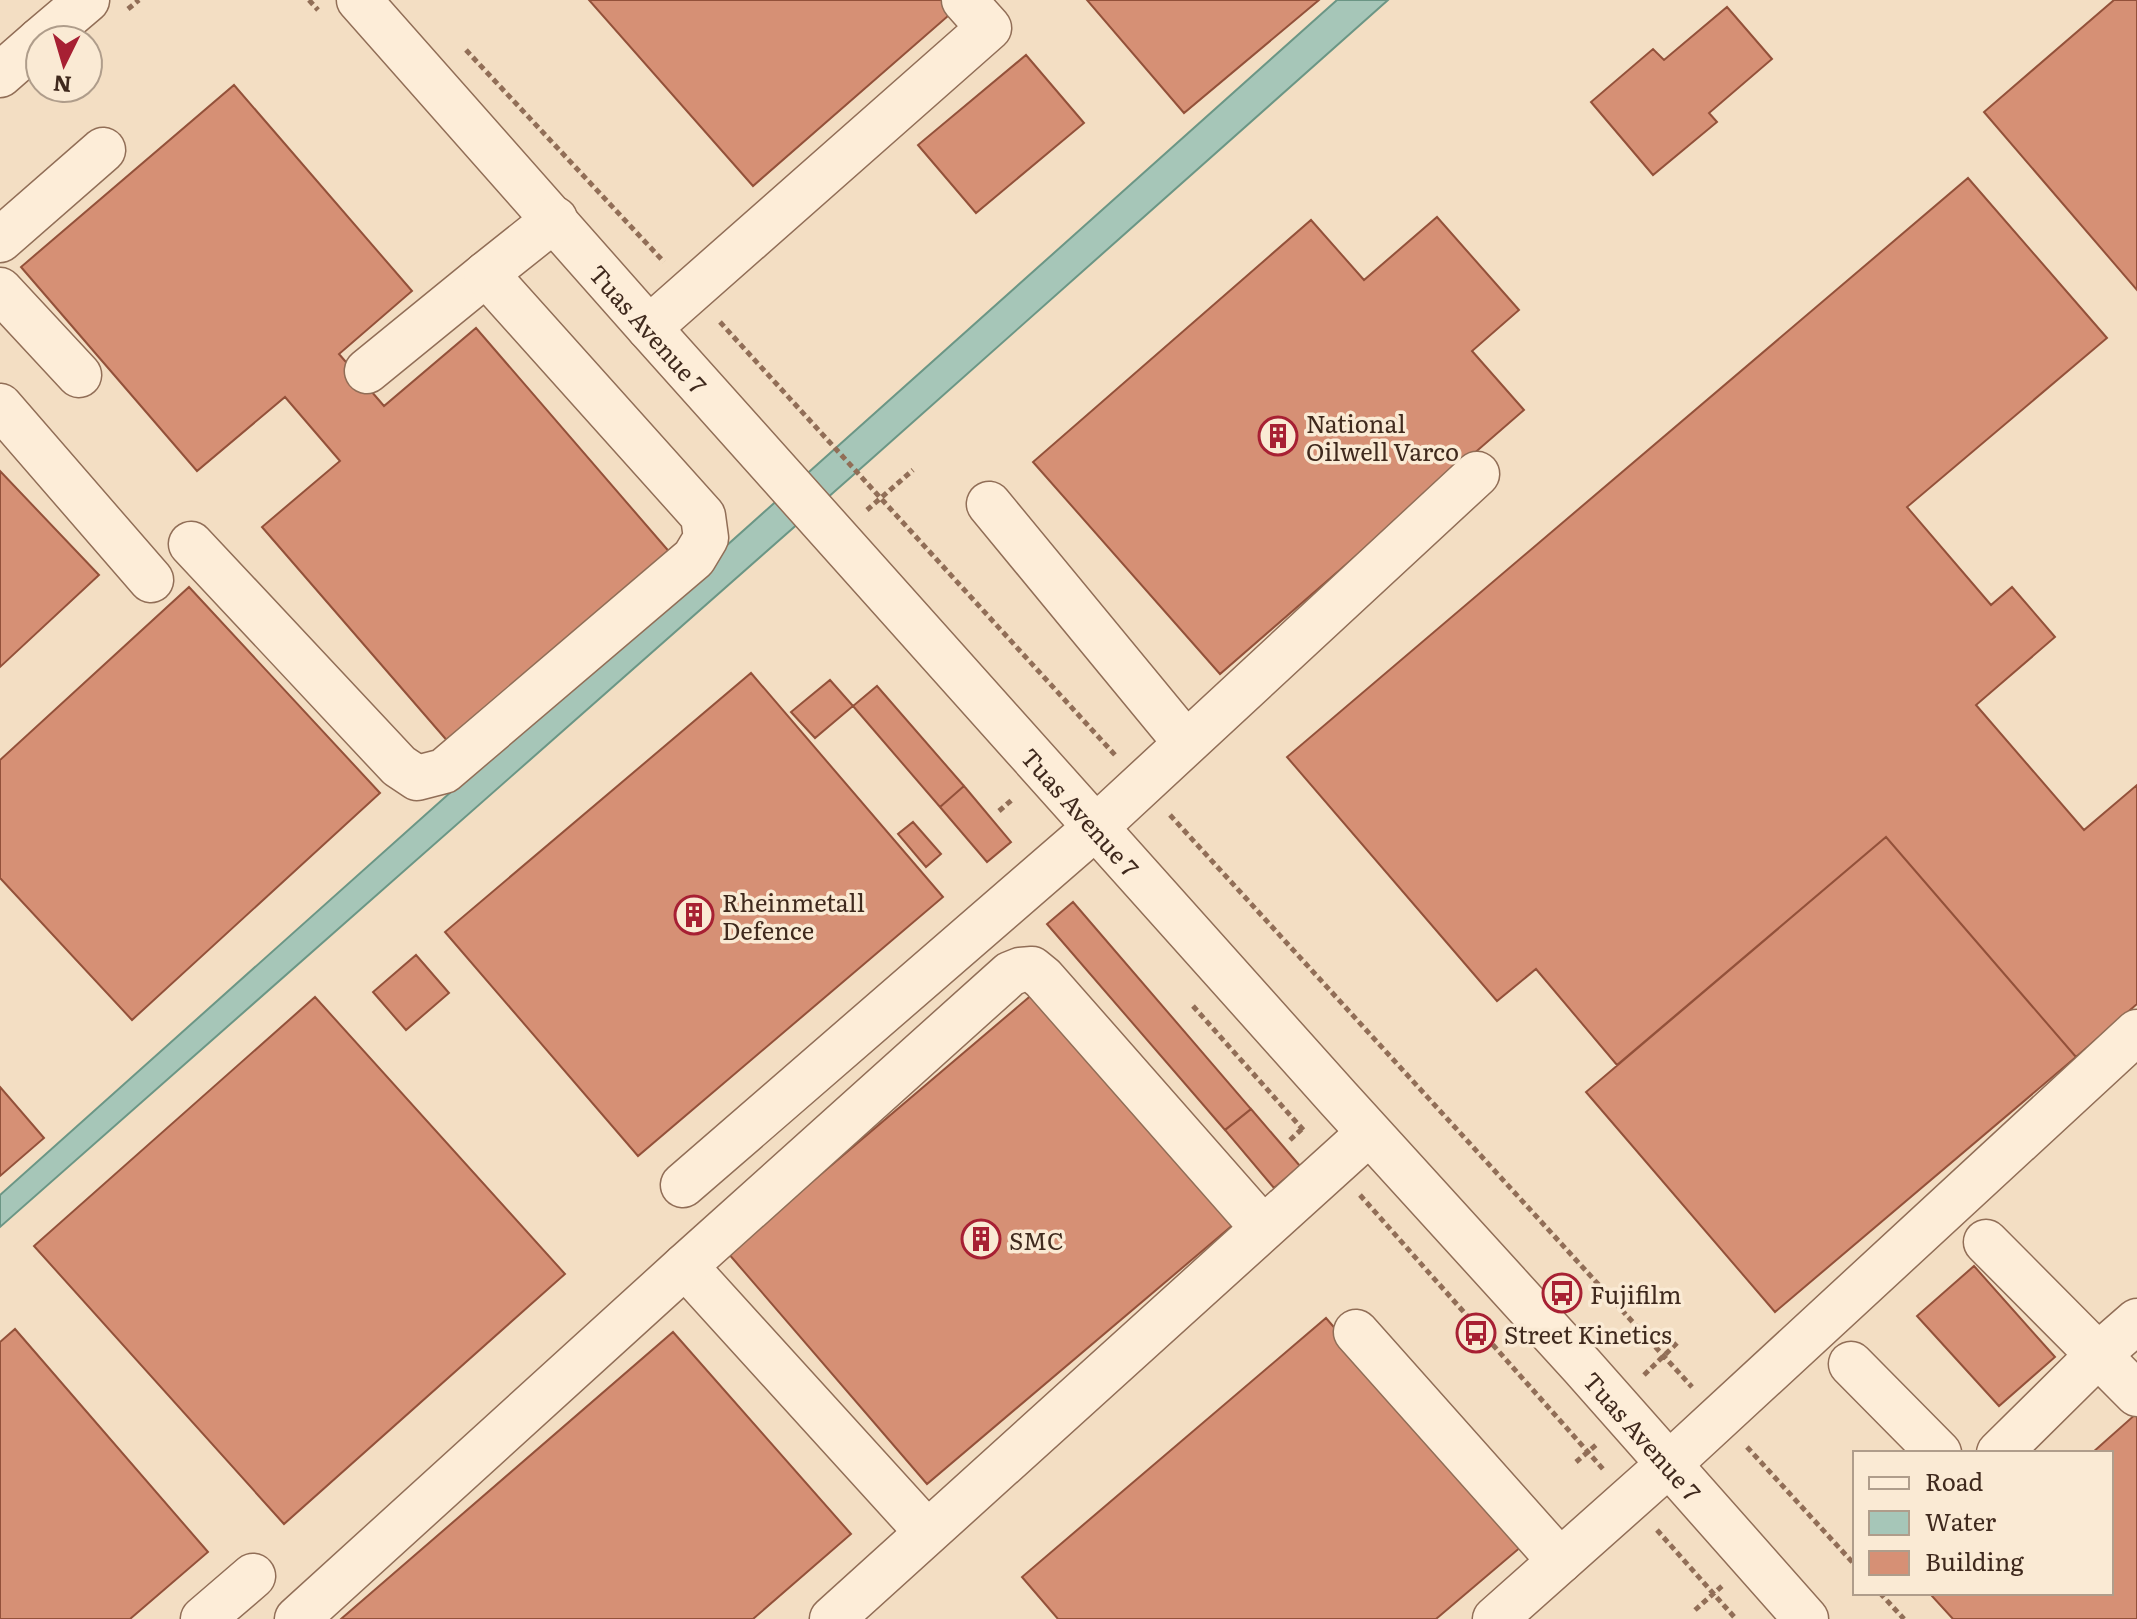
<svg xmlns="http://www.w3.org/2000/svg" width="2137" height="1619" font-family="Literata,serif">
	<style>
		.water { fill: #a6c6b8; stroke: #6b9685; stroke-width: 2 }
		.building { fill: #d69075; stroke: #93513a; stroke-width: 2 }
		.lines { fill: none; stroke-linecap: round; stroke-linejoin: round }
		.minor-casing { stroke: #916e57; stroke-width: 47 }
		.path { stroke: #916e57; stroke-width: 5; stroke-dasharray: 6 4; stroke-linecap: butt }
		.minor { stroke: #fdedd8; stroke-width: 44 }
		.labels { text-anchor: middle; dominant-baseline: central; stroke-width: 7; stroke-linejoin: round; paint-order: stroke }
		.street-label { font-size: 24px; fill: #3f291d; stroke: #faead4 }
		.poi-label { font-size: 24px; fill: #3f291d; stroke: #faead4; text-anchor: start }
	</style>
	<rect width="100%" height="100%" fill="#f3dec3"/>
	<path class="water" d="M1337,0h51l-520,462 -868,765v-32z"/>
	<path class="building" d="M589,0h359l8,9 -203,177z
		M1087,0h232l-135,113z
		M2114,0h23v290l-153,-178z
		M1727,7l45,52 -63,54 8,9 -64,53 -62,-73 62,-53 11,11z
		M1026,55l58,68 -108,90 -58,-68z
		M234,85l178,206 -73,63 45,52 92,-78 196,227 -222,189 -188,-217 78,-66 -55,-64 -88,74 -176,-204z
		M1968,178l139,160 -200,169 84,98 21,-18 43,50 -79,68 108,125 53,-45v219l-61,53 -190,-220 -269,228 -81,-96 -39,32 -210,-244z
		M1437,217l82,93 -47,41 52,59 -304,264 -187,-212 278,-242 53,60z
		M0,471l99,104 -99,92z
		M189,587l191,206 -248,227 -132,-142v-118z
		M751,673l192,224 -305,259 -193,-224z
		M830,680l23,26 -38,32 -24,-26z
		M877,686l87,100 -24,21 -87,-101z
		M964,786l47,56 -24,20 -47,-55z
		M913,822l28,32 -15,13 -28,-33z
		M1886,837l190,220 -301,255 -189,-220z
		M1073,902l178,207 -26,21 -178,-206z
		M416,955l33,38 -43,37 -33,-38z
		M1034,993l200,231 -307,260 -199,-231z
		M315,997l250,277 -281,250 -250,-278z
		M0,1087l44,51 -44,38z
		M1251,1109l49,57 -26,22 -49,-58z
		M1974,1266l81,91 -56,49 -82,-90z
		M1326,1318l196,228 -86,73h-378l-36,-42z
		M15,1329l193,223 -78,67h-130v-277z
		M673,1332l178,202 -98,85h-412z
		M2137,1413v206h-184l-22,-24 3,-2h177v-140h-19z"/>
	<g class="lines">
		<g class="minor-casing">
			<g id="minor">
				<path id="s1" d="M359,0l290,328 689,770 244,268 224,253"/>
				<path d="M40,40l47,-40"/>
				<path d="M0,75l40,-35"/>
				<path d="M0,240l103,-90"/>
				<path d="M0,290l79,85"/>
				<path d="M649,328l340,-300 -25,-28"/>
				<path d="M367,371l119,-97"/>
				<path d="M0,406l151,174"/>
				<path d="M989,504l197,239"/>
				<path d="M191,544l208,222 18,12 27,-7 250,-213 12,-20 -3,-22 -217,-242 69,-55"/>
				<path d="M683,1185l413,-358 381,-353"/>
				<path d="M1986,1242l151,152"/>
				<path d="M685,1266l242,266"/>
				<path d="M1356,1332l204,229"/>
				<path d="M1851,1364l88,89"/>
				<path d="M1999,1453l99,-98 39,-34"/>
				<path d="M203,1619l50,-43"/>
				<path d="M297,1619l388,-353 325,-292 10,-4 12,-1 11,9 220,250"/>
				<path d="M832,1619l537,-486"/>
				<path d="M1495,1619l173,-154 469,-433"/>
			</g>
		</g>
		<path class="path" d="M309,0l9,10
			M128,9l11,-9
			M466,50l198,212
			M720,322l395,433
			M867,510l46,-40
			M999,811l15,-13
			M1170,815l522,572
			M1193,1006l113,127
			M1290,1140l14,-13
			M1360,1195l243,274
			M1644,1375l33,-32
			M1747,1447l108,118
			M1576,1462l20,-17
			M1657,1530l79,89
			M1880,1593l24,26
			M1695,1610l27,-24"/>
		<use href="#minor" class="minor"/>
	</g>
	<defs>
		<g id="building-ring" transform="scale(2)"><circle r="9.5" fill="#faead4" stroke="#a72033" stroke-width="1.5"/><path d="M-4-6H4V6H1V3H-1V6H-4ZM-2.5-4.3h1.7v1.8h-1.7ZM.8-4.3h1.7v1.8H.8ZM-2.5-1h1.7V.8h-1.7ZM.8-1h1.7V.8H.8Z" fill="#a72033"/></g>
		<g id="bus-ring" transform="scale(2)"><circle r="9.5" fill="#faead4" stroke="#a72033" stroke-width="1.5"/><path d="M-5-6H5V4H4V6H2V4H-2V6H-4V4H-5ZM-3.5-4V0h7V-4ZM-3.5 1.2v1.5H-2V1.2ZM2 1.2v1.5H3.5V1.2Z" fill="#a72033"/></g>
	</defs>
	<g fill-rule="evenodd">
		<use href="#building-ring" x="1278" y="436"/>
		<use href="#building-ring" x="694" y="915"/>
		<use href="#building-ring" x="981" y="1239"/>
		<use href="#bus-ring" x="1562" y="1293"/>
		<use href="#bus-ring" x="1476" y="1333"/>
	</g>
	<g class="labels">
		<g class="street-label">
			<text stroke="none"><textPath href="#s1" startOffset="438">Tuas Avenue 7</textPath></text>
			<text stroke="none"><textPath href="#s1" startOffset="1086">Tuas Avenue 7</textPath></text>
			<text stroke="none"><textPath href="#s1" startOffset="1926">Tuas Avenue 7</textPath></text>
		</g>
		<g class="poi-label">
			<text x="1306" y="422">National<tspan x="1306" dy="28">Oilwell Varco</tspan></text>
			<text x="722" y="901">Rheinmetall<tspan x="722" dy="28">Defence</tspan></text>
			<text x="1009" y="1239">SMC</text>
			<text x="1590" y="1293">Fujifilm</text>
			<text x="1504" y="1333">Street Kinetics</text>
		</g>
	</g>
	<rect x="1853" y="1451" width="260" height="144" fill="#faead4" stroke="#af9d8b" stroke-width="2"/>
	<rect x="1869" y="1477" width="40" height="12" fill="#fdedd8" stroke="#af9d8b" stroke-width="2"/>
	<text x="1925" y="1491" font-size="24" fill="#3f291d">Road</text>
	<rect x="1869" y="1511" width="40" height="24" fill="#a6c6b8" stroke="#af9d8b" stroke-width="2"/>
	<text x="1925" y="1531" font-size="24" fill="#3f291d">Water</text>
	<rect x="1869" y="1551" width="40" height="24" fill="#d69075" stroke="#af9d8b" stroke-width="2"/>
	<text x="1925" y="1571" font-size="24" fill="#3f291d">Building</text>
	<g transform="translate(64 64) rotate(185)"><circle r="38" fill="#faead4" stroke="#af9d8b" stroke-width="2"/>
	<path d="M0-6L14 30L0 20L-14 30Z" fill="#a72033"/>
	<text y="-12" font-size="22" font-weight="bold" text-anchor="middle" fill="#3f291d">N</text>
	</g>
</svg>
